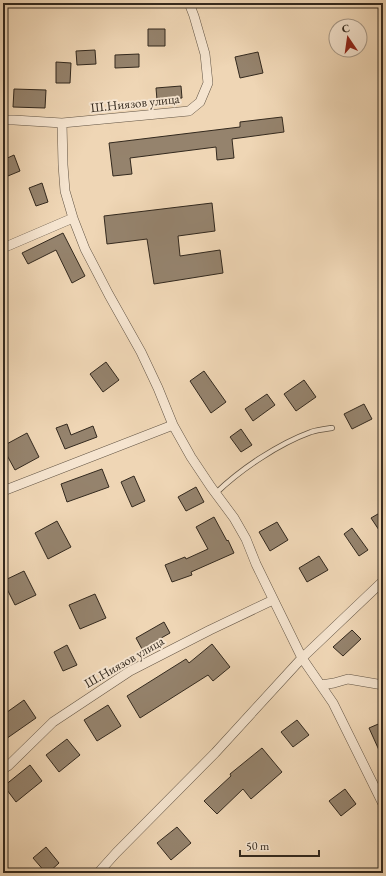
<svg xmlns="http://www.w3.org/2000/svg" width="386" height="876" font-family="'EB Garamond',serif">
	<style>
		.building { fill: #95836d; stroke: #33291e }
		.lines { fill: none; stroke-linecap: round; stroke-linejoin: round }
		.service-casing { stroke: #625444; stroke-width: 6 }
		.minor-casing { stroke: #625444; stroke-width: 10 }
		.service { stroke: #f5e4cf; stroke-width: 4.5 }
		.minor { stroke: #f5e4cf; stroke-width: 9 }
		.labels { text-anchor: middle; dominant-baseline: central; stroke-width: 4; stroke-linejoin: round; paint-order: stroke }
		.street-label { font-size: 13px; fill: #33291e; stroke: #f5e4cf }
	</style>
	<rect width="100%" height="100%" fill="#efd6b5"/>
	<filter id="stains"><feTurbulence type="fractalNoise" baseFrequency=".005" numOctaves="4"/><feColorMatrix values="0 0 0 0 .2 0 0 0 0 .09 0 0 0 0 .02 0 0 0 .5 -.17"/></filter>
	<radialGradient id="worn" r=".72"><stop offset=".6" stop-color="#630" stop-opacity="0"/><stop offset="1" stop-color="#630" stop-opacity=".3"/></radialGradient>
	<path class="building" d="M148,29h17v17h-17z
		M95,50l1,14 -19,1 -1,-14z
		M258,52l5,21 -23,5 -5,-21z
		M139,54v13l-24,1v-13z
		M56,62l15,1 -1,20h-14z
		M181,86l1,12 -25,2 -1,-12z
		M14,89l32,1 -1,18 -32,-1z
		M282,117l2,15 -52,7 2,19 -17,2 -1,-13 -86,11 2,16 -19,2 -4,-33 131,-16v-5z
		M14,155l6,16 -17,7v-18z
		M42,183l6,19 -12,4 -7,-18z
		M212,203l3,28 -37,5 2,20 40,-6 3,23 -69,11 -7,-45 -40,5 -3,-28z
		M63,233l22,43 -13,7 -16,-33 -28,14 -6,-11z
		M106,362l13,18 -16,12 -13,-18z
		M204,371l22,31 -15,11 -21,-32z
		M304,380l12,17 -20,14 -12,-17z
		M267,394l8,11 -22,16 -8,-12z
		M364,404l8,15 -20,10 -8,-15z
		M67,424l4,11 22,-9 4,11 -32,12 -9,-21z
		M241,429l11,16 -11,7 -11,-15z
		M27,433l12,24 -24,13 -12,-22v-2z
		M102,469l7,18 -42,15 -6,-18z
		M134,476l11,25 -13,6 -11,-25z
		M196,487l8,15 -18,9 -8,-14z
		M383,511v25l-12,-18z
		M214,517l13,24 1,-1 6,13 -43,19 1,3 -20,7 -7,-17 20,-8 1,2 22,-10 -12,-22z
		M57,521l14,26 -23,12 -13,-26z
		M277,522l11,18 -18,11 -11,-19z
		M352,528l16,22 -9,6 -15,-22z
		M319,556l9,14 -21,12 -8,-14z
		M24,571l12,24 -21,10 -12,-24z
		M95,594l11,24 -26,11 -11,-24z
		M164,622l6,11 -28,16 -6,-11z
		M352,630l9,9 -18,17 -10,-9z
		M212,644l18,23 -17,14 -5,-6 -68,43 -13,-22 59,-37 3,4z
		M67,645l10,20 -14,6 -9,-19z
		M24,700l12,18 -33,23v-26z
		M108,705l13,21 -24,15 -13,-21z
		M297,720l12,15 -16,12 -12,-15z
		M383,722v37l-14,-31z
		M67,739l13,16 -21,17 -13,-17z
		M262,748l20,24 -31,27 -8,-10 -26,25 -13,-13 27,-25 -1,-2z
		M30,765l12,16 -26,21 -12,-16z
		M345,789l11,15 -15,12 -12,-15z
		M177,827l14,16 -20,17 -14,-17z
		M46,847l13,16 -11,10h-2l-13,-15z"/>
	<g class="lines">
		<g class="service-casing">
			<path id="service" d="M216,493c25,-24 62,-49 95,-61 6,-2 14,-3 21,-4"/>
		</g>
		<g class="minor-casing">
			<path id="minor" d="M3,120h11l48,3 127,-12 11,-9 8,-19 -3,-29 -11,-38 -5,-13
				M62,123l1,42 2,26 8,27 12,31 24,46 32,57 17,36 15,37 18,32 20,30 23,31 12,21 10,25 46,94 31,45 50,101
				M3,248l70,-30
				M3,491l170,-66
				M321,685l13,-2 14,-4 35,6
				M3,769l5,-3 45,-44 77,-51 80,-41 63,-30
				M98,873l18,-20 99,-100 87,-95 81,-77
				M381,873l2,-2"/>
		</g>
		<use href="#service" class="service"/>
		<use href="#minor" class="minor"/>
	</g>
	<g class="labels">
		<g class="street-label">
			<text transform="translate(135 103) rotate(-6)">Ш.Ниязов улица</text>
			<text transform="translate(124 662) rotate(-30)">Ш.Ниязов улица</text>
		</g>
	</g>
	<rect width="386" height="876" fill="none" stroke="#efd6b5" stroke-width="16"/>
	<rect x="4" y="4" width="378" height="868" fill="none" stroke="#33291e" stroke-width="2"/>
	<rect x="8" y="8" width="370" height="860" fill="none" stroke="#33291e"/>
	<g transform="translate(348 38) rotate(347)"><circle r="19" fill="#f5e4cf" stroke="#a79988"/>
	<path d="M0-3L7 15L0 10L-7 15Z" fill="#8f2418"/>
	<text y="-6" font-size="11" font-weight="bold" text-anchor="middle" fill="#33291e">С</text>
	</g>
	<path d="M240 850v6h79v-6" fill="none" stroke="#33291e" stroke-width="2"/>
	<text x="246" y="850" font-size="12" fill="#33291e" stroke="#f5e4cf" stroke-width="3" paint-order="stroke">50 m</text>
	<rect width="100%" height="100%" filter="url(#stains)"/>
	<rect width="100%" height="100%" fill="url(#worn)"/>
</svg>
